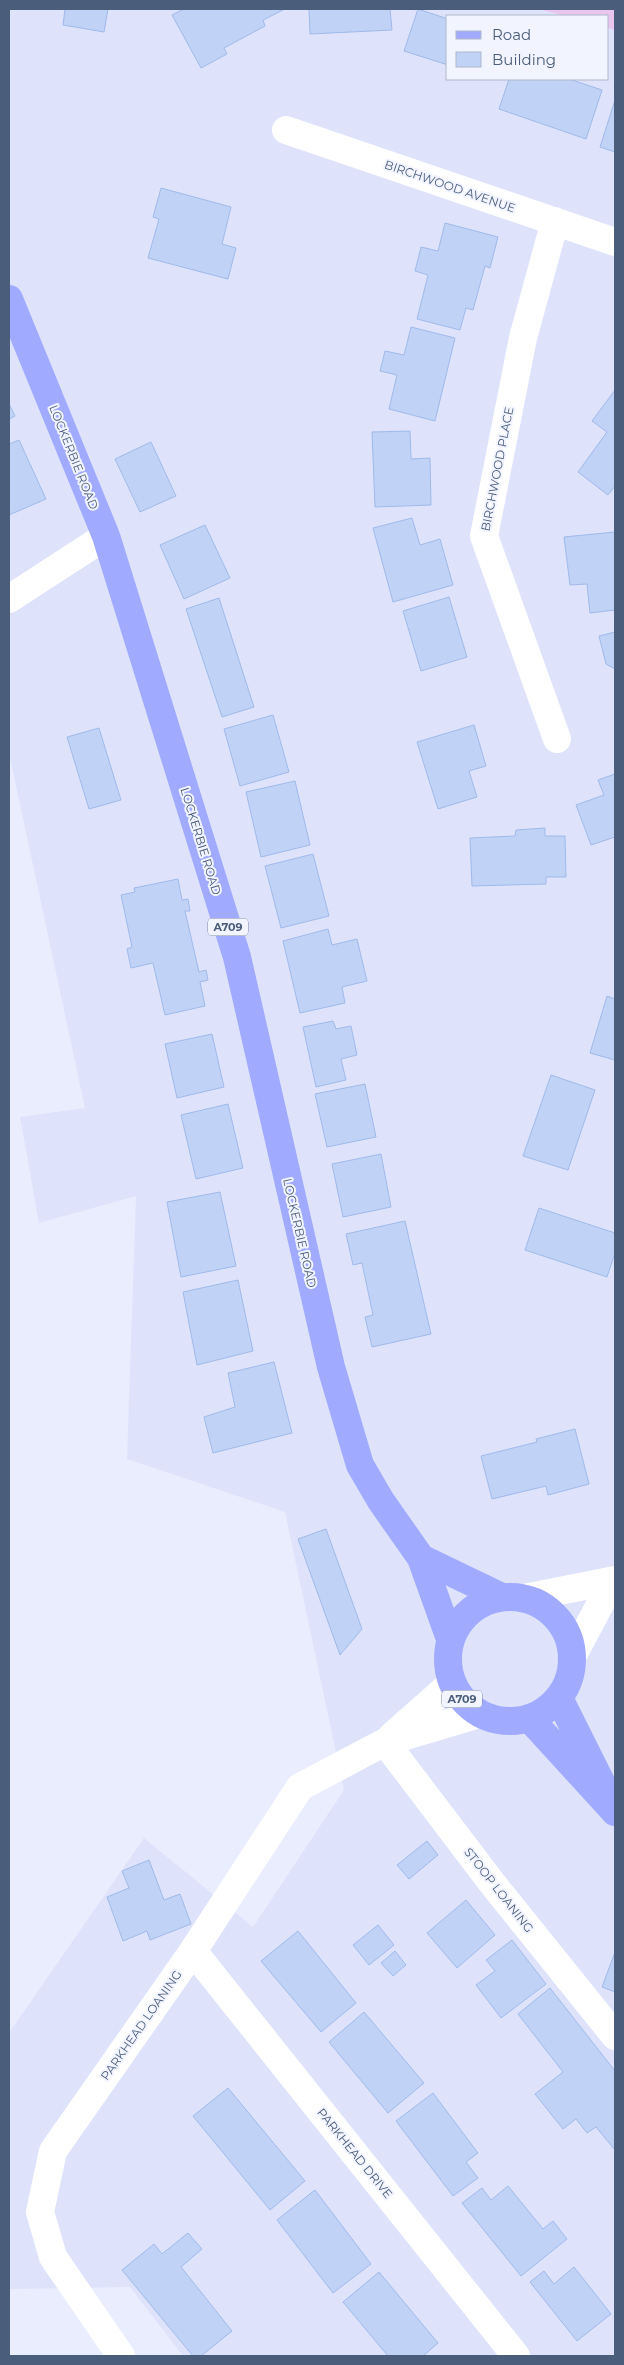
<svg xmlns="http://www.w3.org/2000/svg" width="624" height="2365" font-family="Montserrat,sans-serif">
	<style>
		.residential { fill: #dee3fb; fill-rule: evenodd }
		.green { fill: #e8c6ee }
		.building { fill: #c0d2f6; stroke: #9fbaea }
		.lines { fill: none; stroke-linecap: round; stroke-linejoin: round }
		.minor { stroke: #fff; stroke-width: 28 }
		.tertiary { stroke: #fff; stroke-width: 28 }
		.primary { stroke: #a0abff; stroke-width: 28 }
		.labels { text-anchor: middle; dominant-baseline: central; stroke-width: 4; stroke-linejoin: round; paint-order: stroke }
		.shield { fill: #f2f4ff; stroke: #7c8ba3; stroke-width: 1 }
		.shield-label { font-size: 11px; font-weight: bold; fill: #4a5e7c }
		.street-label { font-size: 12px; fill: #4a5e7c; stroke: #f2f4ff }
	</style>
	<rect width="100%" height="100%" fill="#eaedfe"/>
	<path class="residential" d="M9,9h606v2347h-432l-53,-69 -121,2v-256l135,-195 109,89 91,-137 -59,-278 -158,-53 9,-263 -97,27 -19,-106 65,-9 -76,-355zM448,16h160v63h-160z"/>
	<path class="green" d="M538,9h77v21l-7,-2v-12h-43z"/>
	<path class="building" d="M65,9h43l-4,23 -41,-7z
		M184,9h98l1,1 -20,10 2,6 -41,22 3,6 -26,14 -29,-53z
		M309,9h81l2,21 -82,4z
		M418,9l30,10v46l-44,-14z
		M509,79h60l33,11 -16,49 -87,-30z
		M615,100v52l-15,-5z
		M161,188l70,19 -9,37 14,4 -8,31 -80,-21 11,-39 -6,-2z
		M445,223l53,14 -8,31 -5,-2 -12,44 -7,-2 -6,22 -43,-11 11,-44 -13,-4 6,-24 17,4z
		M411,327l44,11 -20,83 -46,-12 8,-34 -17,-4 5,-20 19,4z
		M615,390v96l-7,9 -30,-23 29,-40 -15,-11z
		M9,404l6,12 -6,3z
		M410,431l1,28 19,-1 1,47 -56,2 -3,-75z
		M19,440l27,59 -37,16v-71z
		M151,442l25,54 -36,16 -25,-53z
		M412,518l8,27 20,-6 13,46 -60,17 -20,-74z
		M205,525l25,53 -46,21 -24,-54z
		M615,532v78l-25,3 -3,-29 -17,1 -6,-48z
		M449,597l18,60 -46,14 -18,-60z
		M219,598l35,109 -32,10 -36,-108z
		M615,632v37l-9,-5 -7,-28z
		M273,715l16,57 -49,14 -16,-57z
		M474,725l12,41 -17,5 8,26 -39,12 -21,-67z
		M99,728l22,72 -32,9 -22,-72z
		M615,774v63l-24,8 -15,-40 28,-10 -6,-15z
		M295,781l15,64 -49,12 -15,-65z
		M545,828v8h20l1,41h-20v7l-74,2 -2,-48 45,-2 1,-6z
		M313,854l16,62 -48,12 -16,-62z
		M178,879l4,21 6,-1 2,12h-5l14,61 7,-2 2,10 -8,2 5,24 -40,9 -12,-52 -22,5 -4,-19 5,-2 -11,-52 14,-3 -1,-4z
		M328,929l4,16 25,-6 10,42 -25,6 3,16 -45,10 -17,-72z
		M607,996l8,3v61l-25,-7z
		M333,1021l3,8 15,-3 6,29 -16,4 5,21 -30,7 -13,-60z
		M212,1034l12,53 -47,11 -12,-54z
		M551,1075l44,15 -27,80 -45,-14z
		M365,1084l11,53 -49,10 -12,-53z
		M228,1104l15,64 -47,11 -15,-64z
		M381,1154l10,53 -48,10 -11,-53z
		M220,1192l16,74 -55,11 -14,-75z
		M539,1208l76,25v20l-8,24 -82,-27z
		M405,1221l26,113 -59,13 -7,-30 8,-2 -11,-52 -9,2 -7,-31z
		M238,1280l15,71 -56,14 -14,-73z
		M274,1362l18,71 -79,20 -9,-36 31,-10 -7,-34z
		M575,1429l14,55 -41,11 -2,-9 -54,13 -11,-43 56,-14 -1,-3z
		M326,1529l36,100 -22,26 -42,-116z
		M427,1841l11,14 -29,24 -12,-14z
		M149,1860l15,40 16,-6 11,30 -41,16 -3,-9 -24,10 -16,-44 22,-9 -7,-17z
		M466,1900l29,35 -38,33 -30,-35z
		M378,1925l16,20 -25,20 -16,-20z
		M298,1931l58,72 -35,29 -60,-71z
		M512,1940l34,44 -45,34 -25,-33 19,-14 -9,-11z
		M395,1951l11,14 -13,11 -12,-13z
		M615,1952v40l-13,-5z
		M550,1988l65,83v79l-19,-23 -9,6 -11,-14 -13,10 -28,-35 28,-22 -45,-58z
		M364,2012l60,71 -36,30 -59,-71z
		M228,2088l77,93 -35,29 -77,-94z
		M433,2093l45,60 -12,9 12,16 -25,18 -57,-75z
		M508,2186l35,43 10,-8 14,18 -46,37 -59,-73 20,-15 9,12z
		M315,2190l56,74 -38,29 -56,-73z
		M188,2233l14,16 -21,18 51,64 -31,25h-8l-71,-86 32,-26 8,10z
		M574,2267l37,47 -34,27 -47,-59 14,-11 10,13z
		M379,2272l59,71 -15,13h-35l-45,-54z"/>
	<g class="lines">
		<path class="minor" d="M286,130l329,112
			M555,221l-32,117 -39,198 73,203
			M9,599l97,-63
			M392,1736l60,-53
			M385,1742l107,141 123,153
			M193,1951l323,405
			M121,2356l-68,-99 -13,-45 13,-61 140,-200 107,-164 85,-45 94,-28"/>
		<path class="tertiary" d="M524,1598l91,-18
			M572,1657l40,-75"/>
		<path class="primary" d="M9,299l97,237 131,421 94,410 29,98 21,36 40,57 29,81
			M421,1558l81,39
			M448 1659a62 62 0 1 1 124 0a62 62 0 1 1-124 0Z
			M559,1698l44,88
			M530,1719l85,93"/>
	</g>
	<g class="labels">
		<g class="shield">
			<rect x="208" y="918.5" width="40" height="17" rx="4"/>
			<rect x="442" y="1690.5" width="40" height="17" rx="4"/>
		</g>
		<g class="shield-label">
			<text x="228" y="927">A709</text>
			<text x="462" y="1699">A709</text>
		</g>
		<g class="street-label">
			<text transform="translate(450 186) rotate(19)">BIRCHWOOD AVENUE</text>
			<text transform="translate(74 457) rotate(68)">LOCKERBIE ROAD</text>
			<text transform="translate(497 469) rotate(-79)">BIRCHWOOD PLACE</text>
			<text transform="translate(201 841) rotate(73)">LOCKERBIE ROAD</text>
			<text transform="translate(300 1233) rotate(77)">LOCKERBIE ROAD</text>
			<text transform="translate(499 1890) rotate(52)">STOOP LOANING</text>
			<text transform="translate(141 2025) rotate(-55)">PARKHEAD LOANING</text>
			<text transform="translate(355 2153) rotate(51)">PARKHEAD DRIVE</text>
		</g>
	</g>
	<rect width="624" height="2365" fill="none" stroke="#4a5e7c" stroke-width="20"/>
	<rect x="446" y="15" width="162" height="65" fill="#f2f4ff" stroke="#afb8cb"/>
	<rect x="456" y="31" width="25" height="8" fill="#a0abff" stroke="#afb8cb"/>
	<text x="492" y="40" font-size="15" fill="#4a5e7c">Road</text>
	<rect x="456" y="52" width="25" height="15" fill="#c0d2f6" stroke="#afb8cb"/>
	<text x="492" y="65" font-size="15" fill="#4a5e7c">Building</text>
</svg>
